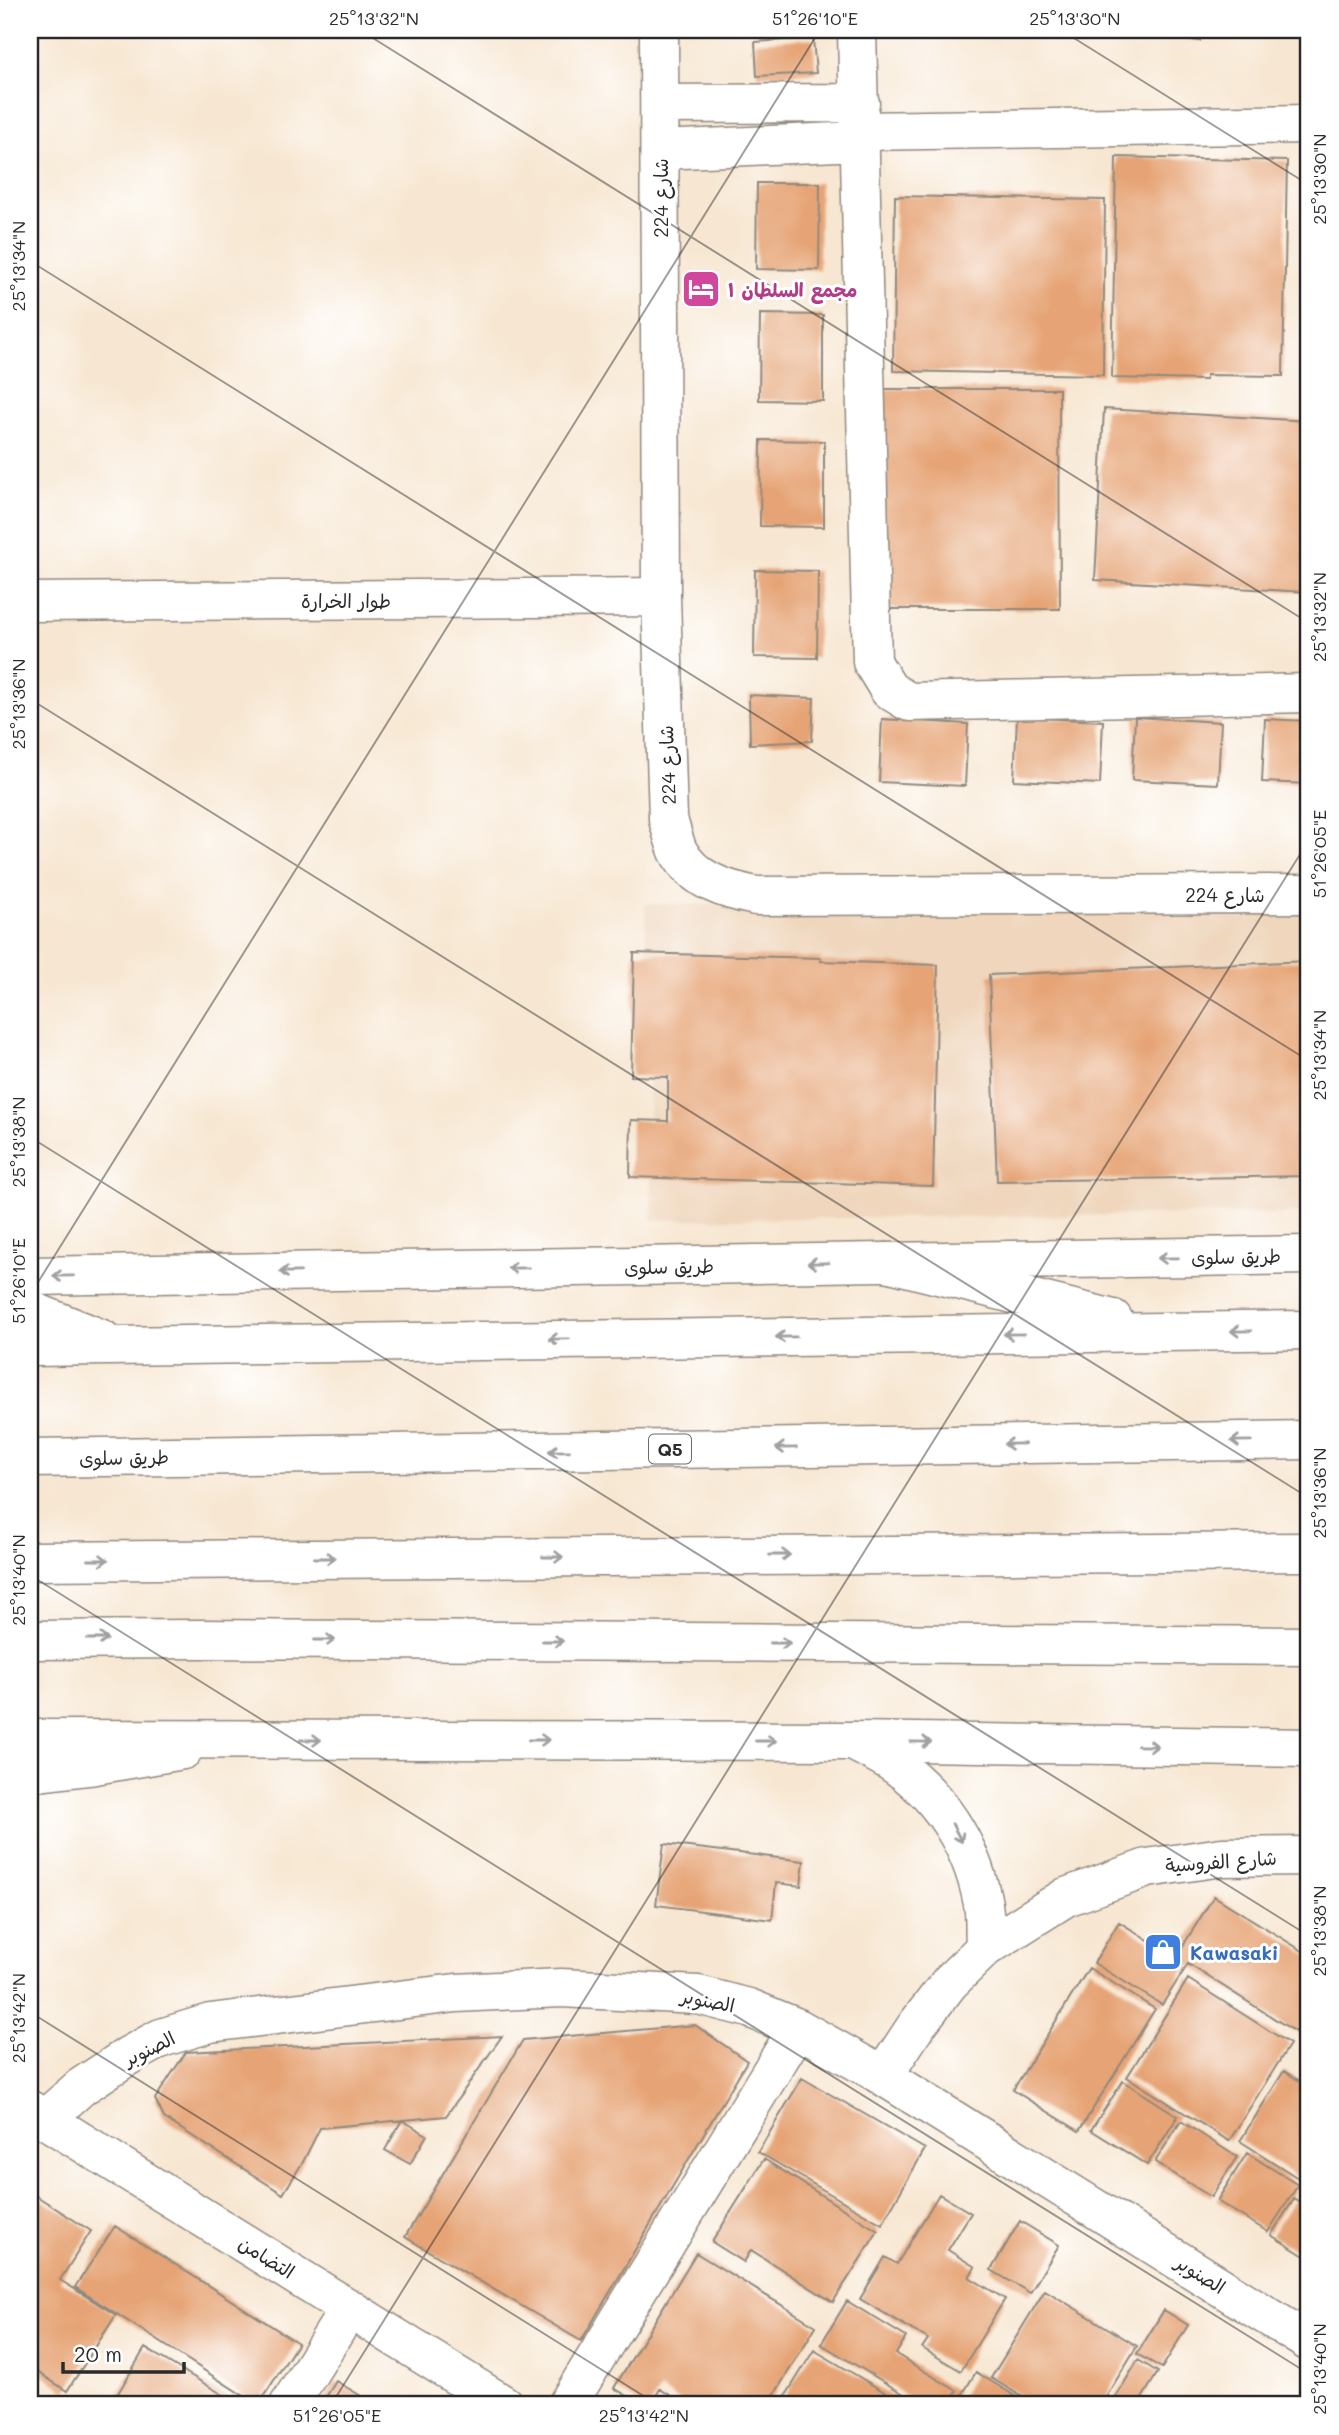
<svg xmlns="http://www.w3.org/2000/svg" width="1339" height="2435" font-family="Mali,'Playpen Sans Arabic',sans-serif">
	<style>
		.built { fill: #efd6bc }
		.building { fill: #e6a476 }
		.lines { fill: none; stroke-linecap: round; stroke-linejoin: round }
		.minor-casing { stroke: #91897e; stroke-width: 41 }
		.major-casing { stroke: #91897e; stroke-width: 41 }
		.highway-casing { stroke: #91897e; stroke-width: 41 }
		.minor { stroke: #fff; stroke-width: 38 }
		.major { stroke: #fff; stroke-width: 38 }
		.highway { stroke: #fff; stroke-width: 38 }
		.oneway { stroke: #a0a0a0 }
		.ticks { fill: none; stroke: #2b2b2b; stroke-width: 2; stroke-opacity: 0.45 }
		.labels { text-anchor: middle; dominant-baseline: central; stroke-width: 6; stroke-linejoin: round; paint-order: stroke }
		.shield { fill: #fff; stroke: #6b6b6b; stroke-width: 2 }
		.shield-label { font-size: 18px; font-weight: bold; fill: #2b2b2b }
		.street-label { font-size: 19px; fill: #2b2b2b; stroke: #fff }
		.hotel-label { font-size: 19px; font-weight: bold; fill: #b23c85; stroke: #fff; text-anchor: start }
		.shop-label { font-size: 19px; font-weight: bold; fill: #366cbe; stroke: #fff; text-anchor: start }
		.neatline { fill: none; stroke: #2b2b2b; stroke-width: 2.5 }
		.ticks-label { font-size: 18px; text-anchor: middle; fill: #2b2b2b }
	</style>
	<rect width="100%" height="100%" fill="#fff"/>
	<filter id="ink" filterUnits="userSpaceOnUse"><feTurbulence type="fractalNoise" baseFrequency=".0143" numOctaves="2"/><feDisplacementMap in="SourceGraphic" scale="14" xChannelSelector="R" yChannelSelector="G"/><feConvolveMatrix kernelMatrix="1 2 1 2 8 2 1 2 1" color-interpolation-filters="sRGB"/></filter>
	<filter id="wash" filterUnits="userSpaceOnUse"><feTurbulence type="fractalNoise" baseFrequency=".00686" numOctaves="4" result="noise"/><feDisplacementMap in="SourceGraphic" scale="28" xChannelSelector="R" yChannelSelector="G"/><feGaussianBlur stdDeviation="1.57" result="paint"/><feColorMatrix in="noise" values="0 0 0 0 0 0 0 0 0 0 0 0 0 0 0 0 0 1.4 0 .05"/><feComposite in="paint" operator="in"/></filter>
	<g filter="url(#wash)">
		<rect width="100%" height="100%" fill="#f7e7d2"/>
		<path class="built" d="M645,904l664,2v307l-657,7z"/>
		<g id="blocks">
			<path class="building" d="M1119,30h83l-2,11z
				M1243,30h26l-1,5z
				M813,38l3,35 -59,3 -2,-34z
				M1116,157l171,4 -4,215 -77,-1v5l-94,-2z
				M757,183h63l-1,87 -63,-1z
				M895,196l210,4 -2,175 -210,-4z
				M760,314l63,1v86l-64,-1z
				M883,389h176l1,220h-177z
				M1104,409l205,12v95l-4,76 -210,-12z
				M761,440l63,1v86l-64,-1z
				M755,570l63,1 -1,87 -63,-1z
				M749,695l65,3 -2,43 -62,3z
				M1017,717l86,4 -3,63 -86,-4z
				M1135,717l86,5 -3,62 -86,-4z
				M882,719l86,5 -3,62 -86,-4z
				M1265,719l44,2v63l-47,-2z
				M634,953l187,5 -1,3 118,4 -5,221 -303,-9 1,-57 37,1v-44l-37,-1z
				M1309,961v215l-312,5 -8,-206z
				M664,1844l140,17 -3,25 -25,-3 -4,37 -116,-15z
				M1214,1896l95,59v69l-7,12 -114,-72 -26,41 -68,-42 25,-41 57,35z
				M1089,1968l66,41 -76,122 -66,-41z
				M1188,1979l102,65 -61,97 -102,-64z
				M695,2025l52,36 -166,280 -176,-104 118,-197z
				M502,2036l-56,80 -126,12 -16,32 -21,34 -119,-76 -9,-19 31,-47z
				M1284,2071l25,16v98l-69,-44z
				M802,2078l123,71 -43,75 -124,-72z
				M1123,2081l55,35 -31,49 -56,-35z
				M402,2120l25,15 -17,29 -25,-14z
				M1181,2121l56,36 -26,40 -56,-35z
				M1247,2153l51,32 -30,47 -51,-31z
				M764,2159l114,72 -45,71 -82,-52 -7,12 -32,-20z
				M939,2194l32,19 -23,37 27,17 -6,10 36,22 -44,72 -39,-23 6,-9 -68,-40 25,-42 12,7z
				M35,2195l56,36 -31,49 56,35 -49,76 -37,-24v-115l3,-5 -3,-2v-42z
				M1294,2199l15,9v51l-38,-24z
				M1020,2221l39,24 -29,48 -39,-23z
				M115,2226l183,117 -40,62 -183,-118z
				M696,2253l120,73 -48,79h-82l-26,-16 -9,16h-8l-29,-17z
				M1045,2290l92,56 -36,59h-65l-45,-27z
				M847,2301l59,36 -10,17 61,37 -8,14h-27l-101,-61z
				M1164,2310l24,15 -26,43 -25,-14z
				M145,2348l95,57h-129z
				M814,2350l92,55h-126z
				M1138,2360l20,12 -20,33h-27z
				M976,2372l54,33h-62l-9,-5z
				M336,2381l40,24h-55z"/>
		</g>
	</g>
	<g filter="url(#ink)">
		<use href="#blocks" fill-opacity="0" stroke="#91897e" stroke-width="2"/>
		<g class="lines">
			<g class="minor-casing">
				<path id="minor" d="M659,30l2,567 7,222c3,10 6,22 10,32 16,30 48,39 78,45l553,-2
					M857,30l15,632 17,28 20,12 400,-9
					M661,104l199,-1
					M860,131l449,-7
					M660,150l200,-9
					M30,602l631,-5
					M30,1276l1279,-21
					M853,1741c12,7 26,13 38,21 47,31 80,82 91,137 4,15 2,33 3,49
					M30,1773l59,-7 94,-16
					M883,2076l33,-50 34,-44 35,-34 81,-51 81,-29 75,-11 87,-1
					M30,2110l474,295
					M45,2119l36,-32 47,-31 33,-18 49,-15 246,-30 105,-5 137,7 51,13 49,20 85,48 426,266
					M289,2405l60,-96
					M567,2405l231,-377"/>
			</g>
			<g class="major-casing">
				<path id="major" d="M887,1262l226,57
					M30,1310l72,29
					M30,1347l1279,-17
					M30,1739l823,2 456,7"/>
			</g>
			<g class="highway-casing">
				<path id="highway" d="M30,1458l1279,-18
					M30,1561l1279,-9
					M30,1640l170,-1 1109,7"/>
			</g>
			<use href="#minor" class="minor"/>
			<use href="#major" class="major"/>
			<use href="#highway" class="highway"/>
		</g>
		<defs><path id="oneway-shaft" d="M-6 0H5M1.5-3L5.5 0L1.5 3" fill="none" stroke-width="1.6" stroke-linecap="round" stroke-linejoin="round" transform="scale(1.75)"/></defs>
		<g class="oneway">
			<use href="#oneway-shaft" transform="translate(1168 1258) rotate(179)"/>
			<use href="#oneway-shaft" transform="translate(818 1263) rotate(179)"/>
			<use href="#oneway-shaft" transform="translate(518 1268) rotate(179)"/>
			<use href="#oneway-shaft" transform="translate(290 1272) rotate(179)"/>
			<use href="#oneway-shaft" transform="translate(63 1276) rotate(179)"/>
			<use href="#oneway-shaft" transform="translate(1241 1331) rotate(179)"/>
			<use href="#oneway-shaft" transform="translate(1014 1334) rotate(179)"/>
			<use href="#oneway-shaft" transform="translate(786 1337) rotate(179)"/>
			<use href="#oneway-shaft" transform="translate(559 1339) rotate(179)"/>
			<use href="#oneway-shaft" transform="translate(1241 1441) rotate(179)"/>
			<use href="#oneway-shaft" transform="translate(1014 1444) rotate(179)"/>
			<use href="#oneway-shaft" transform="translate(786 1448) rotate(179)"/>
			<use href="#oneway-shaft" transform="translate(559 1451) rotate(179)"/>
			<use href="#oneway-shaft" transform="translate(780 1555)"/>
			<use href="#oneway-shaft" transform="translate(553 1557)"/>
			<use href="#oneway-shaft" transform="translate(325 1558)"/>
			<use href="#oneway-shaft" transform="translate(98 1560)"/>
			<use href="#oneway-shaft" transform="translate(98 1639)"/>
			<use href="#oneway-shaft" transform="translate(325 1640)"/>
			<use href="#oneway-shaft" transform="translate(553 1641)"/>
			<use href="#oneway-shaft" transform="translate(780 1643)"/>
			<use href="#oneway-shaft" transform="translate(311 1740)"/>
			<use href="#oneway-shaft" transform="translate(539 1740)"/>
			<use href="#oneway-shaft" transform="translate(766 1741)"/>
			<use href="#oneway-shaft" transform="translate(921 1742) rotate(1)"/>
			<use href="#oneway-shaft" transform="translate(1148 1746) rotate(1)"/>
			<use href="#oneway-shaft" transform="translate(957 1833) rotate(62)"/>
		</g>
	</g>
	<path class="ticks" d="M360,30l949,593M1061,30l248,155M30,261l1279,800M30,699l1279,799M30,1137l1279,799M30,1295l790,-1265M30,1575l1279,799M30,2012l628,393M331,2405l978,-1565"/>
	<defs>
		<g id="hotel-square" transform="scale(2.0125)"><rect x="-9" y="-9" width="18" height="18" rx="4" fill="#d1479c" stroke="#fff"/><path d="M-6-4.5h1.5V1H6V5H4.5V3h-9V5H-6ZM-4 0a1.8 1.8 0 1 1 3.6 0ZM.5 0V-2.5h3Q6-2.5 6 0Z" fill="#fff"/></g>
		<g id="shop-square" transform="scale(2.0125)"><rect x="-9" y="-9" width="18" height="18" rx="4" fill="#3f7fe0" stroke="#fff"/><path d="M-5-2.5h2.3a2.7 3.5 0 0 1 5.4 0H5L5.5 6h-11ZM-1.5-2.5h3a1.5 2.3 0 0 0-3 0Z" fill="#fff"/></g>
	</defs>
	<g fill-rule="evenodd">
		<use href="#hotel-square" x="701" y="289"/>
		<use href="#shop-square" x="1163" y="1952"/>
	</g>
	<g class="labels">
		<rect class="shield" x="649" y="1434.5" width="42" height="29" rx="5"/>
		<g class="shield-label">
			<text x="670" y="1449">Q5</text>
		</g>
		<g class="street-label">
			<text transform="translate(660 198) rotate(-90)">شارع 224</text>
			<text x="346" y="600">طوار الخرارة</text>
			<text transform="translate(667 765) rotate(-92)">شارع 224</text>
			<text x="1225" y="894">شارع 224</text>
			<text transform="translate(1236 1256) rotate(-1)">طريق سلوى</text>
			<text transform="translate(669 1266) rotate(-1)">طريق سلوى</text>
			<text transform="translate(124 1457) rotate(-1)">طريق سلوى</text>
			<text transform="translate(1221 1861) rotate(-4)">شارع الفروسية</text>
			<text transform="translate(708 2000) rotate(11)">الصنوبر</text>
			<text transform="translate(149 2048) rotate(-26)">الصنوبر</text>
			<text transform="translate(267 2257) rotate(32)">التضامن</text>
			<text transform="translate(1201 2274) rotate(32)">الصنوبر</text>
		</g>
		<g class="hotel-label">
			<text x="728" y="289">مجمع السلطان ١</text>
		</g>
		<g class="shop-label">
			<text x="1190" y="1952">Kawasaki</text>
		</g>
	</g>
	<rect width="1339" height="2435" fill="none" stroke="#fff" stroke-width="77"/>
	<path d="M63 2362v10h121v-10" fill="none" stroke="#2b2b2b" stroke-width="3.5"/>
	<text x="74" y="2362" font-size="21" fill="#2b2b2b" stroke="#ffffff" stroke-width="5" paint-order="stroke">20 m</text>
	<rect x="38" y="38" width="1262" height="2358" class="neatline"/>
	<g class="ticks-label">
		<text x="374" y="25">25°13'32"N</text>
		<text x="815" y="25">51°26'10"E</text>
		<text x="1075" y="25">25°13'30"N</text>
		<text transform="translate(1320 179) rotate(-90)" y="6">25°13'30"N</text>
		<text transform="translate(19 266) rotate(-90)" y="6">25°13'34"N</text>
		<text transform="translate(1320 617) rotate(-90)" y="6">25°13'32"N</text>
		<text transform="translate(19 704) rotate(-90)" y="6">25°13'36"N</text>
		<text transform="translate(1320 854) rotate(-90)" y="6">51°26'05"E</text>
		<text transform="translate(1320 1055) rotate(-90)" y="6">25°13'34"N</text>
		<text transform="translate(19 1142) rotate(-90)" y="6">25°13'38"N</text>
		<text transform="translate(19 1281) rotate(-90)" y="6">51°26'10"E</text>
		<text transform="translate(1320 1493) rotate(-90)" y="6">25°13'36"N</text>
		<text transform="translate(19 1580) rotate(-90)" y="6">25°13'40"N</text>
		<text transform="translate(1320 1931) rotate(-90)" y="6">25°13'38"N</text>
		<text transform="translate(19 2018) rotate(-90)" y="6">25°13'42"N</text>
		<text transform="translate(1320 2369) rotate(-90)" y="6">25°13'40"N</text>
		<text x="337" y="2422">51°26'05"E</text>
		<text x="644" y="2422">25°13'42"N</text>
	</g>
</svg>
